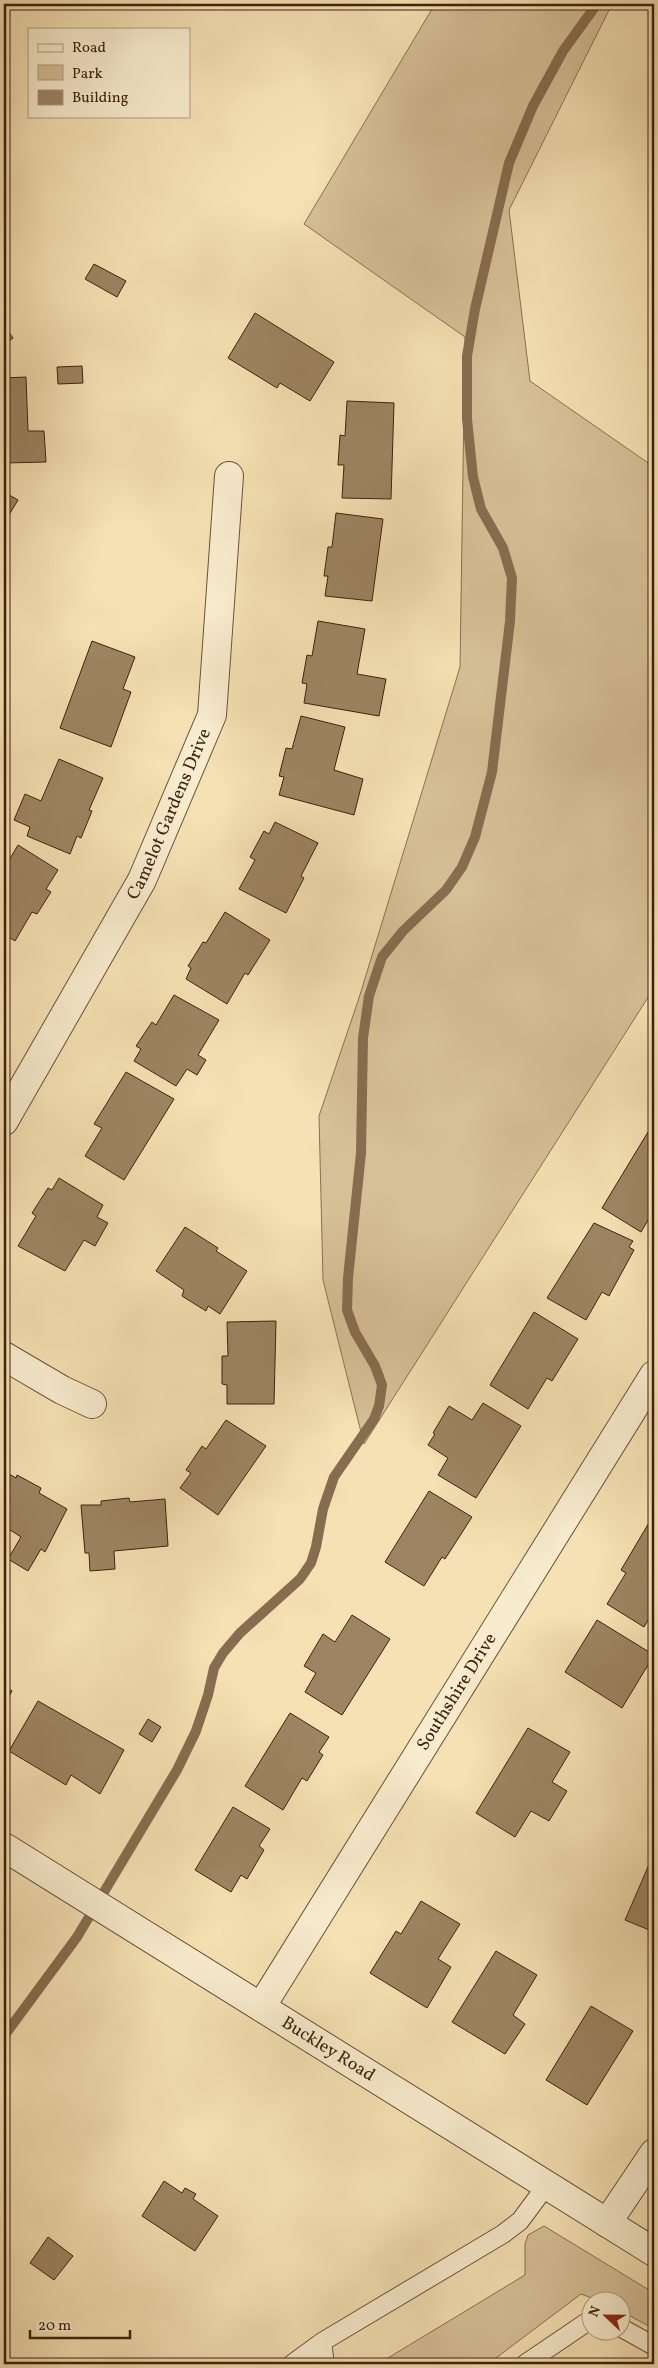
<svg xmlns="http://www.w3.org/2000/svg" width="658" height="2368" font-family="Vollkorn,serif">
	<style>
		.green { fill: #d6c097; stroke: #8a7052 }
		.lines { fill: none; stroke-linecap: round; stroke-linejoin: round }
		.stream { stroke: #876d4f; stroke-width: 10 }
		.building { fill: #9d8563; stroke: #3e210d }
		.service-casing { stroke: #6c5136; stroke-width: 20 }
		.minor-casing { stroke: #6c5136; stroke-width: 30 }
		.tertiary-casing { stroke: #6c5136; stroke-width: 30 }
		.service { stroke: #f8ecce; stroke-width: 18 }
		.minor { stroke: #f8ecce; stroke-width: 28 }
		.tertiary { stroke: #f8ecce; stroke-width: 28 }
		.labels { text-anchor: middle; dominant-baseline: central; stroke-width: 5; stroke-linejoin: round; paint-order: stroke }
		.street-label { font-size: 18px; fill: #3e210d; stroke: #f8ecce }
	</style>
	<rect width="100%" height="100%" fill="#f5e1b3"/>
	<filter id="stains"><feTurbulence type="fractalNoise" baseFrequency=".004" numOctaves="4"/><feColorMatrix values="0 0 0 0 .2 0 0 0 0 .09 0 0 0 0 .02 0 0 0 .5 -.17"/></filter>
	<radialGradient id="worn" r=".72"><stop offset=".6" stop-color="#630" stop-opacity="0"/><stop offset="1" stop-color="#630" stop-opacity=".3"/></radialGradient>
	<path class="green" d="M435,4h177l-103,206 21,171 124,86v521l-290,456 -41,-164 -4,-164 40,-118 101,-331 5,-330 -161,-113z
		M544,2226l110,67v36l-33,-18 -1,-11h-23l-16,-6 -93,70h-110l147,-89v-31l3,-9z"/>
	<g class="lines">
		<path class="stream" d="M4,2036l73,-99 100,-167 19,-39 12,-36 6,-27 9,-15 17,-20 60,-54 11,-16 5,-16 7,-38 11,-32 40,-58 5,-13 3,-21 -7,-19 -20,-34 -8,-22 1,-32 13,-125 2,-115 6,-42 13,-39 21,-26 43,-41 16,-23 13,-30 17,-65 18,-151 2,-43 -9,-30 -22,-39 -8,-32 -6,-58v-63l8,-47 34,-146 24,-57 30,-55 34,-47"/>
	</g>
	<path class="building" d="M94,264l32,17 -9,16 -32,-18z
		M255,313l79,49 -24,39 -30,-18 -3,5 -49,-30z
		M4,326l9,12 -9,7z
		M82,366l1,17 -25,1 -1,-17z
		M26,377l2,54h16l2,31 -42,1v-85z
		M347,401l47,2 -3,96 -49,-1 2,-33h-6l2,-30 5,1z
		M4,492l14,8 -14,23z
		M336,513l47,6 -11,82 -47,-5 3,-20h-4l4,-29h4z
		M4,544l5,3 -5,9z
		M318,621l47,8 -8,45 29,5 -7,37 -75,-13 3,-19 -5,-1 5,-28 5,1z
		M92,641l43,16 -12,32 8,3 -20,55 -51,-19z
		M301,716l44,11 -11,43 29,9 -9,36 -75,-20 5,-18 -5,-1 7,-28 6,1z
		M59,759l44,19 -14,32 3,1 -11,27 -4,-2 -7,18 -43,-18 3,-9 -16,-7 11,-26 16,7z
		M275,822l43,21 -17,33 3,2 -18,35 -47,-24 16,-29 -5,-3 14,-26 5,3z
		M18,845l40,25 -12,19 5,3 -14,22 -5,-2 -17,29 -11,-7v-65z
		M225,912l45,28 -22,35 -3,-2 -18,31 -41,-25 5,-11 -3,-2 15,-24 3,1z
		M174,995l45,25 -21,35 8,5 -9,15 -10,-6 -11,17 -42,-25 7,-12 -5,-3 16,-24 4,3z
		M126,1072l48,27 -50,81 -39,-24 17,-28 -8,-4z
		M648,1132l6,4v74l-13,22 -39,-24z
		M59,1178l44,27 -6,12 11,6 -13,23 -11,-6 -19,31 -47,-25 18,-30 -4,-3 16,-25 4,2z
		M594,1223l39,18 -4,6 5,3 -25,46 -7,-4 -16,28 -39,-22z
		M185,1227l33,21 -2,3 31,20 -27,43 -12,-8 -2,5 -24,-15 2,-6 -28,-19z
		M534,1312l44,27 -26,42 -5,-3 -19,31 -38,-24z
		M276,1321l-2,83h-47v-19l-5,-1v-28h6l-1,-34z
		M483,1403l38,23 -45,72 -38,-23 10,-17 -20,-13 7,-11 -2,-1 16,-27 23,14z
		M226,1420l40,26 -48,69 -38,-27 11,-15 -5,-3 16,-24 4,3z
		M4,1471l12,7 1,-3 24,13 -2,5 28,16 -22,43 -4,-3 -13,22 -20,-12 13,-22 -17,-11z
		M429,1491l43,26 -27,42 -3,-2 -18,29 -39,-24z
		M129,1498l1,4 35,-3 3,47 -54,5 1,18 -25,2 -1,-18h-4l-4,-48h20v-4z
		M653,1516l1,94 -10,17 -37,-23 19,-31 -5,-3z
		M352,1615l38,24 -48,76 -37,-23 11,-19 -12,-7 19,-32 12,8z
		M597,1620l57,35 -32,53 -57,-36z
		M4,1686l8,5 -8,14z
		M38,1701l86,49 -24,44 -29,-19 -5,10 -57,-34z
		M290,1713l39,24 -10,15 4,3 -16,26 -5,-3 -19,32 -38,-24z
		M148,1719l13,8 -9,15 -13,-8z
		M528,1728l42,24 -18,30 15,9 -18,30 -18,-10 -16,26 -39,-24z
		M233,1807l37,22 -11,17 5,4 -17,29 -6,-4 -10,17 -36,-22z
		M654,1853v79l-29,-12z
		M421,1901l39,23 -22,35 13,8 -24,41 -57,-35 26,-42 5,3z
		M496,1951l41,24 -24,40 12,9 -20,30 -53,-32z
		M591,2006l42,25 -46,74 -41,-25z
		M164,2181l18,12 3,-5 11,6 -3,5 25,17 -23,35 -53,-35z
		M48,2237l25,19 -19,24 -24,-17z"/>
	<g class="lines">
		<g class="service-casing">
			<path id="service" d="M620,2327l34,19
				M292,2364l30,-22
				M325,2364l-3,-22 181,-108 17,-13 26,-35
				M525,2364l65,-44"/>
		</g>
		<g class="minor-casing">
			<g id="minor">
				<path id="s1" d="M4,1121l138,-241 70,-165 17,-239"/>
				<path d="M4,1356l58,34 30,14"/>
				<path id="s2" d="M261,2007l393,-632"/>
				<path d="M607,2223l47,-70"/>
			</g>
		</g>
		<g class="tertiary-casing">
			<g id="tertiary">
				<path id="s3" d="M4,1847l650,405"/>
			</g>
		</g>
		<use href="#service" class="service"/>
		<use href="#minor" class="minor"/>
		<use href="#tertiary" class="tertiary"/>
	</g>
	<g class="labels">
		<g class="street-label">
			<text stroke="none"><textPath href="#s1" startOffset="349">Camelot Gardens Drive</textPath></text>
			<text stroke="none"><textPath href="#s2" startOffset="371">Southshire Drive</textPath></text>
			<text stroke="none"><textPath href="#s3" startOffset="382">Buckley Road</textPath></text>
		</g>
	</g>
	<rect width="658" height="2368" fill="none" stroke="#f5e1b3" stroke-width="20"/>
	<rect x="5" y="5" width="648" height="2358" fill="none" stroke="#3e210d" stroke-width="2.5"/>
	<rect x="10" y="10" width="638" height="2348" fill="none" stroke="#3e210d"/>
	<rect x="28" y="28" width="162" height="90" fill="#f8ecce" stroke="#ae9b81"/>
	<rect x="38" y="44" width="25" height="8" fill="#f8ecce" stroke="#ae9b81"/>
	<text x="72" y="52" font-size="15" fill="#3e210d">Road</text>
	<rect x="38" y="65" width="25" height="15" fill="#d6c097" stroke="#ae9b81"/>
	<text x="72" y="78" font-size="15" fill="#3e210d">Park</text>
	<rect x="38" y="90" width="25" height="15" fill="#9d8563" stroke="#ae9b81"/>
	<text x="72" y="102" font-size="15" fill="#3e210d">Building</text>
	<g transform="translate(606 2316) rotate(292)"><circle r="24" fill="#f8ecce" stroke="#ae9b81"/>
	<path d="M0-4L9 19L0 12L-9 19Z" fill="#8f2418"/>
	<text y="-8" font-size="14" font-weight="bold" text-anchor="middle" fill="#3e210d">N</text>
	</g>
	<path d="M30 2330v8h100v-8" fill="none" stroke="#3e210d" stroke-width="2.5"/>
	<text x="38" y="2330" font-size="15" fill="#3e210d" stroke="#f8ecce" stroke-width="4" paint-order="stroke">20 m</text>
	<rect width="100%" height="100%" filter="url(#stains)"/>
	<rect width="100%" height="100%" fill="url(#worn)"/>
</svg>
